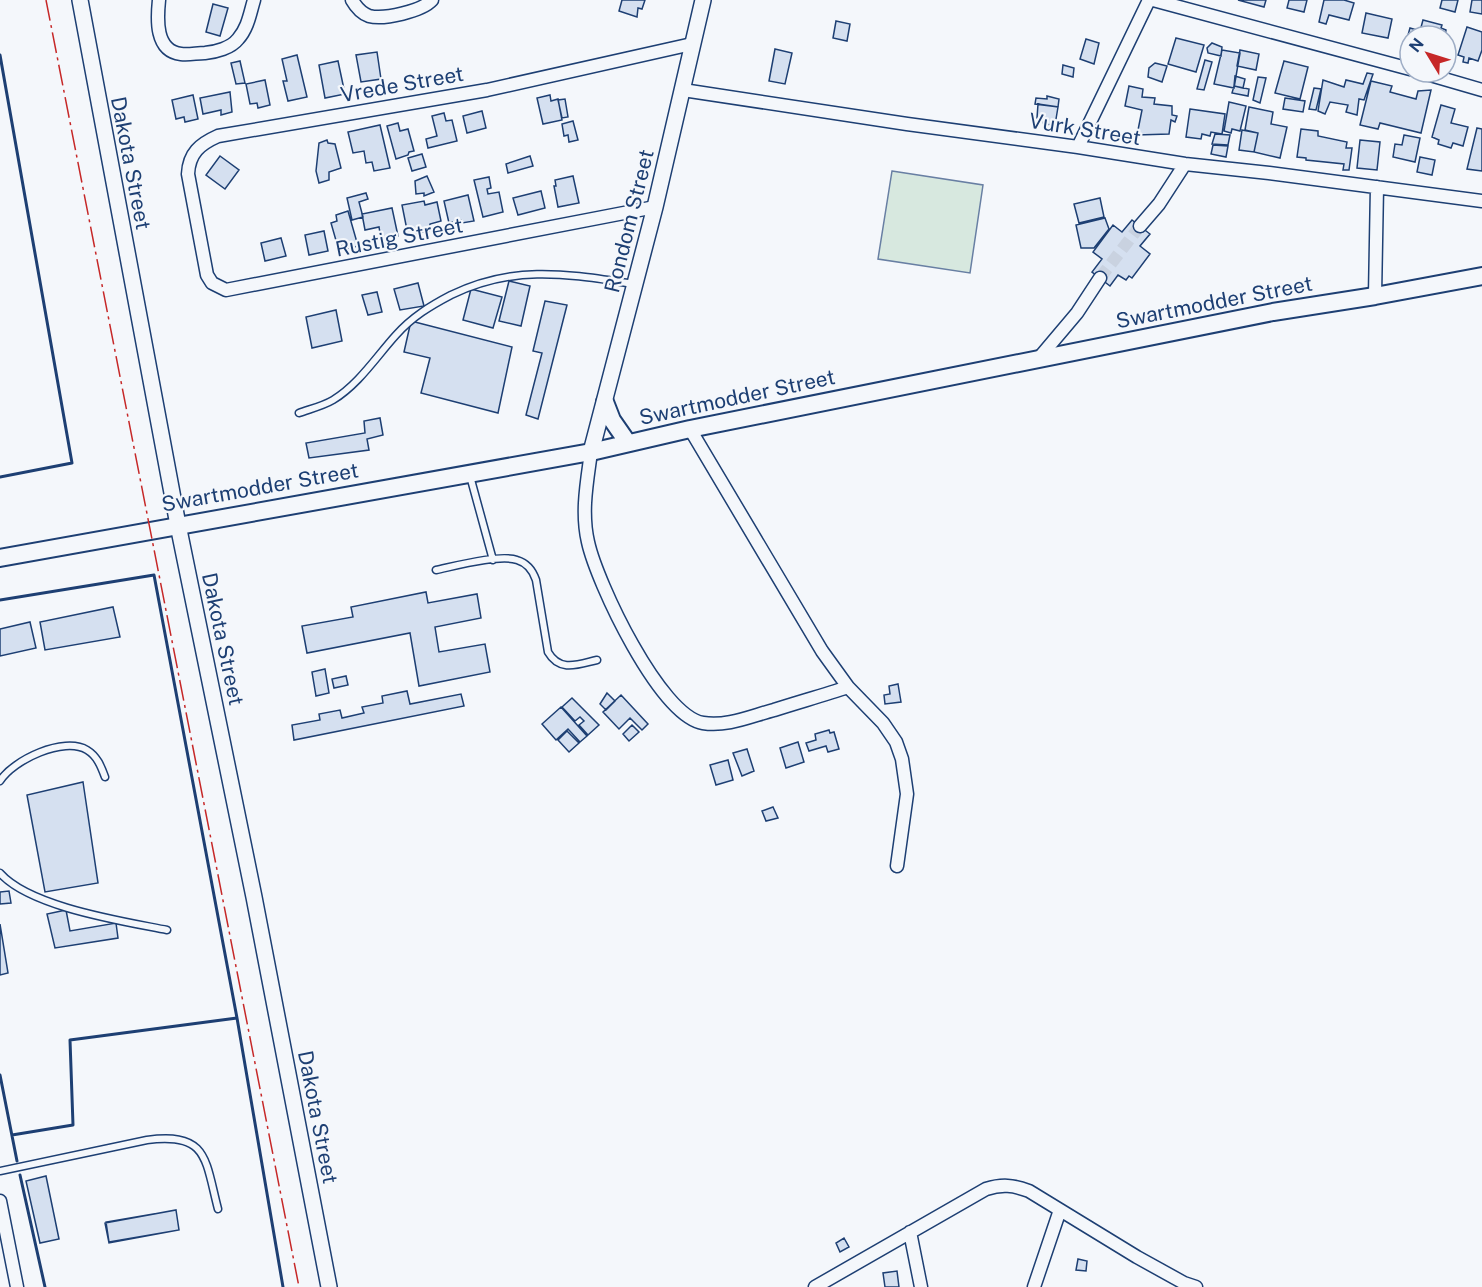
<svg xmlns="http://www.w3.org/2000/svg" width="1482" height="1287" font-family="'Public Sans',sans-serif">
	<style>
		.green { fill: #d7e8df; stroke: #687fa3; stroke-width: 1.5 }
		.building { fill: #d5e0f0; stroke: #1d3f73; stroke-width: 1.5 }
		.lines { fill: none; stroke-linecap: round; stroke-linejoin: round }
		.minor-tunnel { stroke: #c9d2e0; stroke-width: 12; stroke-dasharray: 12 6; stroke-linecap: butt }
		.service-casing { stroke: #1d3f73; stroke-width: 9 }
		.minor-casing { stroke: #1d3f73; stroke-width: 15 }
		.tertiary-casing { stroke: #1d3f73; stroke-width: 18 }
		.secondary-casing { stroke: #1d3f73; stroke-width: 20 }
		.service { stroke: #f4f7fb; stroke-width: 6 }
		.minor { stroke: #f4f7fb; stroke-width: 12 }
		.tertiary { stroke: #f4f7fb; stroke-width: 15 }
		.secondary { stroke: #f4f7fb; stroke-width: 16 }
		.wall { stroke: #1d3f73; stroke-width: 3 }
		.power { stroke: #c62828; stroke-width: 1.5; stroke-dasharray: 21 4.5 3 4.5; stroke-linecap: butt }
		.labels { text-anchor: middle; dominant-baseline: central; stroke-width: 4.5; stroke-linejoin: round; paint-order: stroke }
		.street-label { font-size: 21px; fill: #1d3f73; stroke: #f4f7fb }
	</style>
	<rect width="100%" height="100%" fill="#f4f7fb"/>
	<path class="green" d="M892,171l91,14 -13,88 -92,-14z"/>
	<path class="building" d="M622,0h23l-3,9 -4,-1 -1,9 -18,-6z
		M1238,0h28l-2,7z
		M1289,0h18l-3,12 -17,-4z
		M1324,0h20l10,3 -5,17 -20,-5 -3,9 -7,-2z
		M1442,0h16l-3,12 -15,-4z
		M1472,0h10v14l-12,-2z
		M213,4l15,4 -8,28 -14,-4z
		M1366,13l26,6 -4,19 -26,-5z
		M1423,20l19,5 -1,3 5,2 -1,6h-35v11l-5,-1 5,-18 10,3z
		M836,21l14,3 -3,17 -14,-3z
		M1467,27l15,5v18l-4,11 -9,-3 -1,5 -5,-1 1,-5 -6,-2z
		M1176,38l28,7 -8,27 -28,-8z
		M1086,39l13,4 -5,21 -14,-5z
		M1212,43l10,4 -1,9 -13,-3 -1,-5z
		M775,49l17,4 -7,31 -16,-3z
		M1222,50l18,3 -6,35 -20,-4z
		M1240,50l19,4 -3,16 -19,-4z
		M377,52l4,27 -20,3 -5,-27z
		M297,55l10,42 -19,4 -5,-20h4l-5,-22z
		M1205,60l7,2 -8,28 -7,-1z
		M240,61l5,22 -9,1 -5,-21z
		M338,61l7,33 -20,4 -6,-33z
		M1284,61l24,6 -8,32 -25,-6z
		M1155,63l12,3 -5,16 -14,-5 1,-9z
		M1063,65l11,3 -1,9 -11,-3z
		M1367,73l6,1 -9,26 -5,-1 -2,16 -11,-3 2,-7 -18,-3 -5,12 -7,-3 5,-31 21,7 2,-7 17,4z
		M1235,76l10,3 -2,9 -9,-2z
		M1258,77l8,1 -6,25 -7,-3z
		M265,80l5,25 -12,3 -1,-5 -7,1 -4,-20z
		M1371,81l21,5 -2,6 26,7 2,-8 13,-1 -10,43 -41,-10 -2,6 -18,-4z
		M1129,86l14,3 -1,8 13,1 -1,6 18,2v9l5,1 -2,6 -4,-2 -2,14 -32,1 5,-25 -17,-4z
		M1234,86l15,3 -1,7 -16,-3z
		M1314,88l7,1 -5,21 -7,-1z
		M230,92l2,20 -11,3v-5l-18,4 -3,-16z
		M193,95l5,24 -13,3 -1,-5 -8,2 -4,-19z
		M550,95l1,6 7,-2 4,21 -19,4 -6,-26z
		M1047,96l12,3 -1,8 -23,-3 1,-6 11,1z
		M1285,98l20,3 -2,11 -20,-3z
		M565,99l3,18 -6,1 -4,-18z
		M1229,102l17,4 -6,25 -8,-2 -1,4 -7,-2z
		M1038,104l20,3 -3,18 -12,-1v-4l-6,-2z
		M1441,105l14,4 -4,14 17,4 -5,19 -10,-3 -2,5 -13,-4 1,-4 -7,-3z
		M1249,107l24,5 -2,12 16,3 -7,31 -26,-6 4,-19 -13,-3z
		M1190,109l35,5 -3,20 -11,-2 -1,4 -8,-2 -1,5 -15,-2z
		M482,111l4,17 -19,5 -4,-17z
		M444,113l2,8 6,-1 5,21 -29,7 -2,-9 11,-3 -5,-20z
		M573,121l5,19 -9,2 -1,-7 -4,1 -2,-12z
		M398,123l2,8 8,-2 6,22 -5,1 -1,3 -12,4 -9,-33z
		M380,125l10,43 -16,3 -2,-9 -6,1 -2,-12 -11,2 -5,-21z
		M1477,128l5,1v42l-15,-2z
		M1301,129l17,2v5l29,6 -1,6h6l-3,22h-6l1,-6 -38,-4v-2l-9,-1z
		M1242,130l16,3 -4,19 -15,-2z
		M1215,134l15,1 -2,10 -16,-1z
		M1404,135l16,3 -5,24 -22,-5 2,-13 7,1z
		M327,140l1,3 7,1 6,24 -12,4v8l-10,3 -3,-12 3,-28z
		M1360,140l20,2 -3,28 -20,-2z
		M1213,145l15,1 -2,11 -15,-3z
		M422,154l4,13 -14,4 -4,-13z
		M220,156l19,14 -14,19 -19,-14z
		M530,156l3,10 -25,7 -2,-9z
		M1420,157l15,3 -3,15 -15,-3z
		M427,176l7,16 -10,4v-3l-8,1 -1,-13z
		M573,176l6,27 -21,4 -4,-21h2l-1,-6z
		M489,177l2,11 -4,1 1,5 11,-2 4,20 -20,5 -9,-37z
		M541,191l4,17 -27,7 -5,-17z
		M366,193l2,6 -9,3 4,15 -11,3 -5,-22z
		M468,195l6,26 -12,2 -1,-3 -12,3 -5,-22z
		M1100,198l4,19 -25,6 -5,-19z
		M424,201l1,4 12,-3 4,19 -11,3 -1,7 -21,4 -6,-30z
		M392,208l6,28 -17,3 -2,-12 -14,3 -3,-16z
		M348,211l10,35 -11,3 -10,-5 -6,-21 6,-2 -1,-6z
		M1105,218l4,11 -15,19h-13l-5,-23z
		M1132,220l18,14 -10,12 10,8 -18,24 -3,-2 -3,4 -8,-5 -8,11 -18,-14 10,-13 -9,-7 20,-27 9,7z
		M324,231l4,20 -19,4 -4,-20z
		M281,238l5,18 -21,5 -4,-18z
		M509,281l21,5 -9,40 -22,-5z
		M418,283l6,23 -24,4 -6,-21z
		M471,289l31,8 -9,31 -30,-8z
		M377,292l5,20 -14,3 -6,-20z
		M545,301l22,4 -29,114 -12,-4 16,-62 -9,-2z
		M336,310l6,31 -30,7 -6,-31z
		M411,321l101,26 -14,66 -77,-20 9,-35 -26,-6z
		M380,418l3,17 -16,4 2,11 -60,8 -3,-15 59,-10 -1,-12z
		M426,592l2,11 49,-9 4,24 -46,9 4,25 46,-8 5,28 -71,14 -9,-53 -103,20 -5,-27 51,-9 -2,-10z
		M113,607l7,30 -75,13 -5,-28z
		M30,622l6,26 -36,8v-27z
		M325,669l4,24 -13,3 -4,-24z
		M346,676l2,9 -14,3 -2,-9z
		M898,684l3,18 -16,2 -1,-9 6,-1 -1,-8z
		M407,691l3,13 51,-10 3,12 -170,34 -2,-15 28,-5 -1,-6 21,-4 2,8 22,-5 -2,-6 21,-4 -1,-7z
		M607,693l8,8 -9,9 -6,-6z
		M621,695l27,29 -6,6 -12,-12 -11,11 -16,-17z
		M572,698l27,27 -11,10 -9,-10 5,-4 -4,-4 -5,4 -13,-14z
		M561,707l26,29 -7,6 -12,-13 -12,11 -14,-16z
		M632,725l7,7 -10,9 -6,-7z
		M829,730l1,3 4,-1 5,17 -11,3 -2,-6 -17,5 -3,-8 10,-3 -1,-6z
		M567,731l12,12 -10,9 -11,-12z
		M798,742l6,20 -18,6 -6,-20z
		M747,749l7,22 -12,5 -9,-23z
		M728,760l5,20 -17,5 -6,-20z
		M83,782l15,101 -53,9 -18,-97z
		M773,807l5,11 -12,3 -4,-10z
		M9,891l2,12 -11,1v-12z
		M66,910l4,21 46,-8 2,15 -63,10 -8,-34z
		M0,924l8,49 -8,2z
		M46,1176l13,63 -19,4 -14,-62z
		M176,1210l3,20 -70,12 -3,-20z
		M176,1210l3,20 -70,13 -4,-20z
		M844,1238l5,9 -9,5 -4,-9z
		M1078,1259l9,2 -1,10 -10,-1z
		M897,1271l2,16h-14l-2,-14z"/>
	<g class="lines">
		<path class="minor-tunnel" d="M1100,278l40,-52"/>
		<g class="service-casing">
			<path id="service" d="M299,413c11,-4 24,-7 34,-13 26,-16 43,-43 63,-65 16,-18 34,-29 55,-40 64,-31 116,-21 183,-11
				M470,476l23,84
				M436,570c19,-4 64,-16 81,-10 10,3 16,11 19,20l12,72c12,21 31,12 49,8
				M0,781c13,-21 64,-45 87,-31 10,6 14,16 18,27
				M0,873c30,34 122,48 167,57
				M0,1171l147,-31c61,-8 58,19 71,69"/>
		</g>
		<g class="minor-casing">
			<path id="minor" d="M159,0c-2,19 -4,51 22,54 8,1 16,-1 24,-1 11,-1 26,-5 33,-14 10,-11 12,-26 16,-39
				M352,0c4,7 9,13 17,16 15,4 53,-5 63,-16
				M1153,0l257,69
				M1420,72l62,18
				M683,90l224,34 171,23 107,17 84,9 213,28
				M1078,147l71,-147
				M655,207l-429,83 -14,-7 -5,-8 -19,-101c1,-21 12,-30 30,-38l269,-46 205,-46
				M1140,226l19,-22 26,-40
				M1375,296l2,-109
				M1039,358l38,-45 23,-35
				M690,429l132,222 26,36 35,36 13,19 6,17 5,35 -10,72
				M591,452c-4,30 -10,60 -3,90 9,41 72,174 115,181 24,4 48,-7 71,-13 25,-8 50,-15 74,-23
				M0,1201l17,86
				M910,1232l11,55
				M815,1287l171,-98c16,-5 27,-4 43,2l108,66 47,26 12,4
				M1034,1287l26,-77"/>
		</g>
		<g class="tertiary-casing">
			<path id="tertiary" d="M80,0l98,525 76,372 75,390
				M591,452l64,-245 48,-207"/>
		</g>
		<g class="secondary-casing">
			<path id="secondary" d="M605,402l7,18 16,23
				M0,558l591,-106 99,-23 583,-117 102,-16 107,-20"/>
		</g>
		<use href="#service" class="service"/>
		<use href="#minor" class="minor"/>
		<use href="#tertiary" class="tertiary"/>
		<use href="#secondary" class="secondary"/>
		<path class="wall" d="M0,55l72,408 -72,14
			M0,600l154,-25 83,443 46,269
			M0,1075l17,86
			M12,1135l61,-10 -3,-85 167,-22
			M20,1175l25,112"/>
		<path class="power" d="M46,0l253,1287"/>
	</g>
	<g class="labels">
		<g class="street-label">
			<text transform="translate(402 84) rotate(-10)">Vrede Street</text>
			<text transform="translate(1085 129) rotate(9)">Vurk Street</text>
			<text transform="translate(131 163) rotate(79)">Dakota Street</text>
			<text transform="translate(629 221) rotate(-76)">Rondom Street</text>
			<text transform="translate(399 237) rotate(-11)">Rustig Street</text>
			<text transform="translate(1214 302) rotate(-11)">Swartmodder Street</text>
			<text transform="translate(737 397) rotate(-12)">Swartmodder Street</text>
			<text transform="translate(260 487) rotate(-10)">Swartmodder Street</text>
			<text transform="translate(223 639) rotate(78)">Dakota Street</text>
			<text transform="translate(318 1117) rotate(79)">Dakota Street</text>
		</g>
	</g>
	<g transform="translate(1428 54) rotate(308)"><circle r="28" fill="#f4f7fb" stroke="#9eadc5" stroke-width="1.5"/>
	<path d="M0-4.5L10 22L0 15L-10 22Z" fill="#c62828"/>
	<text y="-9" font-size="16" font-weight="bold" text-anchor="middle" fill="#1d3f73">N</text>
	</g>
</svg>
